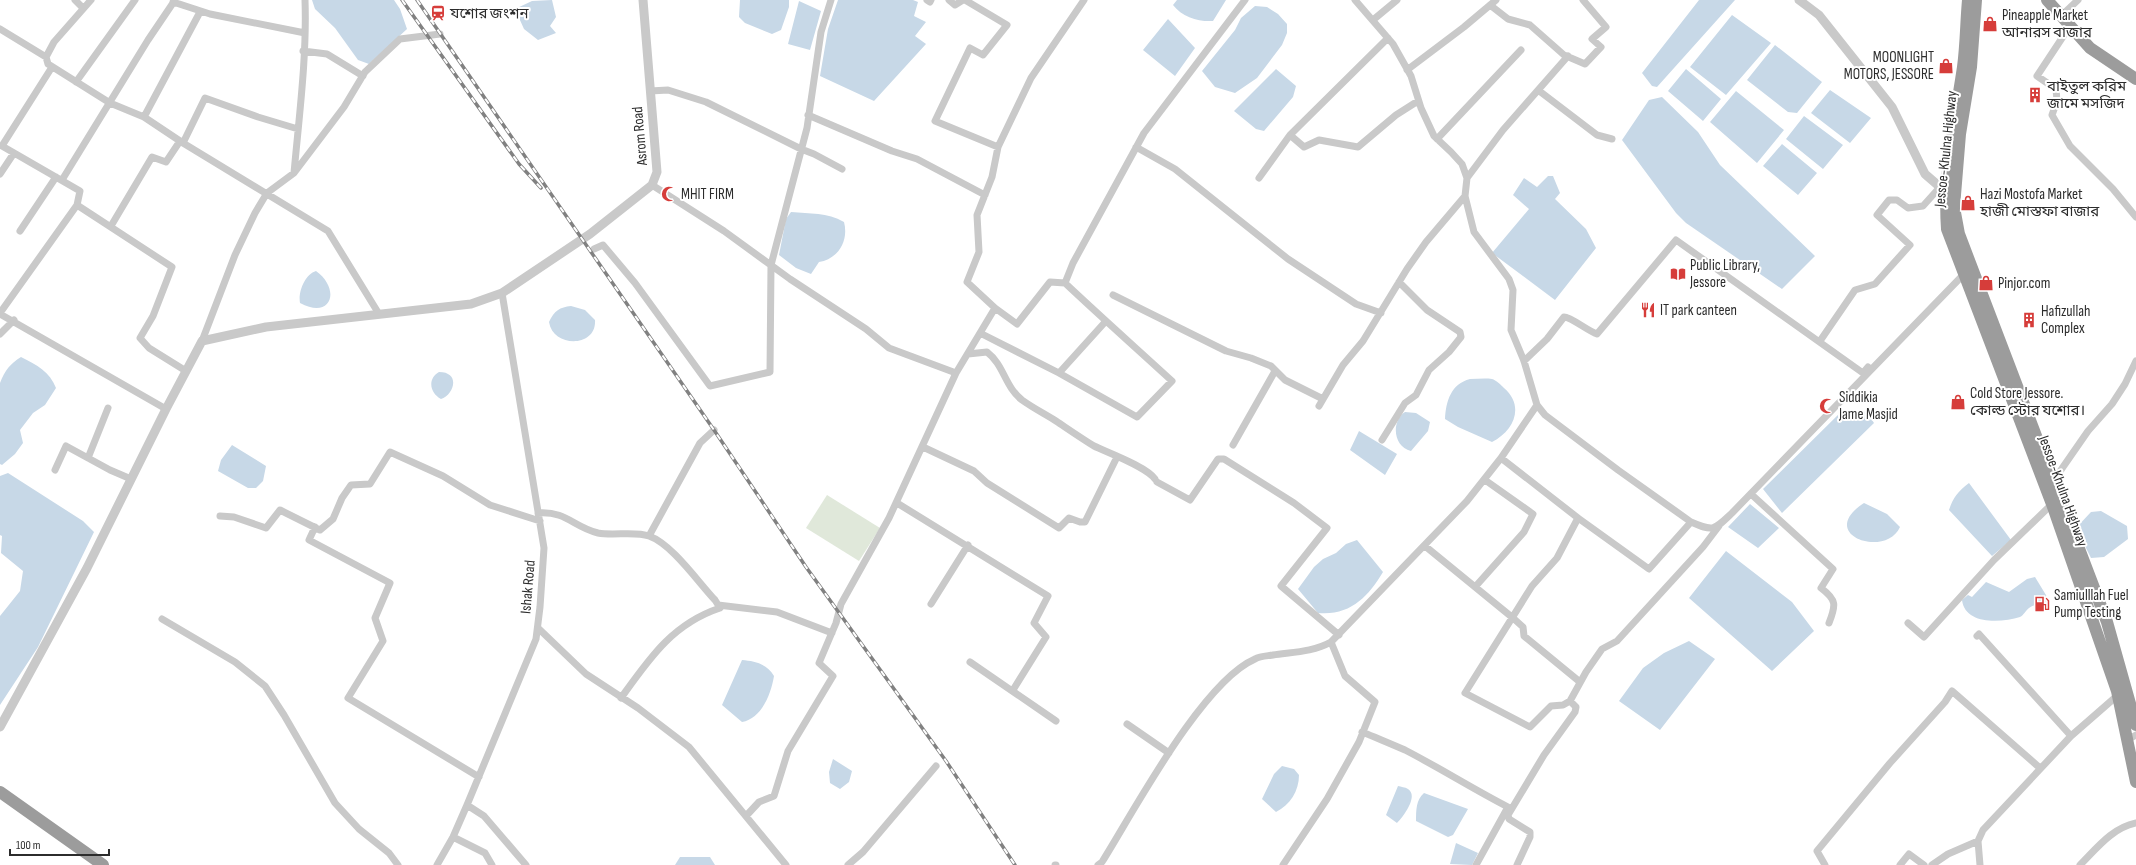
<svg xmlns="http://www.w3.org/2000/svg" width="2136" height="865" font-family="'Sofia Sans Condensed','Noto Sans Bengali',sans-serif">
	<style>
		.green { fill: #e0e8da }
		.water { fill: #c7d8e7 }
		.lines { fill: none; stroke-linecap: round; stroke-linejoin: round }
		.minor { stroke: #c9c9c9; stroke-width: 7 }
		.tertiary { stroke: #c9c9c9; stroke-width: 9 }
		.trunk { stroke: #9c9c9c; stroke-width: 12 }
		.rail-casing { stroke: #818181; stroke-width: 3.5 }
		.rail { stroke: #fff; stroke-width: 2; stroke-dasharray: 6; stroke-linecap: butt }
		.labels { text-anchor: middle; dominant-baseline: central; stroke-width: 4; stroke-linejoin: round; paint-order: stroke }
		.poi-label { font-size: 15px; fill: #2c2c2c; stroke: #fff; text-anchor: start }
		.street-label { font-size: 15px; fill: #2c2c2c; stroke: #fff }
	</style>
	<rect width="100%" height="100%" fill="#fff"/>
	<path class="green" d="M827,495l53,33 -21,33 -53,-33z"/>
	<path class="water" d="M312,0h82l6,9 7,20 -38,35 -11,-4 -23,-32 -20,-19z
		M552,0l4,17 -6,9 6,7 -18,7 -14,-11 -9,-20 17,-8z
		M740,0h49v7l-8,23 -9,4 -27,-11 -6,-6z
		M838,0h75l5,2 -4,14 12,6 -11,14 11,8 -52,57 -54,-25 8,-47z
		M1177,0h49l-13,21c-14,1 -31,-4 -40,-16z
		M1699,0h36l-78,87 -5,-1 -10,-13z
		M799,1l22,10 -11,39 -22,-6z
		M1255,6l12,1 11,7 9,10v9l-5,12 -25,33 -22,15 -20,-6 -13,-16 33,-41 6,-12z
		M1732,15l39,28 -45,52 -36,-28z
		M1168,19l27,29 -20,28 -32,-26z
		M1775,45l47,37 -25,31 -9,-1 -41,-32z
		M1276,69l20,17 -3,11 -29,34 -8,-2 -22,-18z
		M1686,69l35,30 -18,22 -35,-30z
		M1830,90l41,28 -21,25 -39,-30z
		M1736,91l48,39 -27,33 -47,-41z
		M1662,97l36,35 22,33 95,91 -33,33 -96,-66 -10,-10 -54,-73 27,-40z
		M1804,116l39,29 -20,24 -37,-30z
		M1782,144l35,29 -19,22 -35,-29z
		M1548,176h5l7,17 -5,6 31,30 10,19 -41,52 -63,-47 37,-44 -16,-14 11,-17 13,9z
		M791,212c19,2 36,0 53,10 5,19 -6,37 -25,40l-8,12 -15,-6 -17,-13 7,-36z
		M316,271c25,18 16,49 -16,32 -2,-11 5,-29 16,-32z
		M571,306l14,4 10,10c2,28 -42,28 -46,2 5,-11 11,-15 22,-16z
		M21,357c16,8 29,15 35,31l-11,17 -12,8 -13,17 3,13 -8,11 -13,11 -2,-1v-81c5,-13 10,-19 21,-26z
		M439,372c22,0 15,23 2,27 -11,-6 -14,-20 -2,-27z
		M1470,379c7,0 15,-1 22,0 4,1 9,6 12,9 21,18 10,43 -12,54l-34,-15 -13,-8c1,-18 6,-35 25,-40z
		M1843,410l12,10 11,-9 8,12 -92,90 -19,-24z
		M1405,412l11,1 14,9 -2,9 -17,20c-18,-4 -20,-30 -6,-39z
		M1359,431l38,23 -12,21 -35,-25z
		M232,445l34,21 -3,15 -7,7h-8l-30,-17 3,-11z
		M8,473l75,48 11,11 -56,115 -38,58v-89l20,-25 3,-20 -22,-18 1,-17 -2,-1v-59z
		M1969,483l42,57 -19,16 -43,-46c4,-12 9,-19 20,-27z
		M1864,503l23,11 13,13c-14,32 -85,8 -36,-24z
		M1750,504l29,24 -21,20 -30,-21z
		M2101,511l26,15 1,13 -24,18 -13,1 -15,-30 15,-16z
		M1357,540l26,32c-15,25 -33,44 -65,41l-20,-24 16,-22 9,-8 13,-6 10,-9z
		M1726,551l66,51 22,29 -42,40 -83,-73z
		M2035,577l14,23c-6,3 -15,4 -20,8 -4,3 -5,7 -9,9 -19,6 -55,8 -58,-17l6,-5 4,2 14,-15 23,10 18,-13z
		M1689,641l26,18 -55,71 -41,-29 24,-33 21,-15z
		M742,660c13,1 25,4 32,16 -3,18 -12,42 -32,46l-20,-17z
		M833,759l19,12 -3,11 -9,7 -10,-6 -1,-11z
		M1282,766l12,3 5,6c0,16 -9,30 -23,37l-14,-13 12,-25z
		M1398,786c3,1 7,1 10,3 11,7 -5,28 -11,34l-11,-8z
		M1424,793l44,16 -15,26 -5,2 -32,-16c0,-11 0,-21 8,-28z
		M1456,843l22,10 -6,12 -22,-1z
		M680,857h30l5,8h-40z"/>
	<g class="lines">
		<path class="minor" d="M75,0l8,8
			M91,0l-37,42 -8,15 2,7 62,39 34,14 39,26 145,88 51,83
			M927,0l3,2 1,-2
			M949,0l6,5 8,-5
			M965,0l42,25 -24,30 -13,-7 -35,73 63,26
			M1355,0l38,44 18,32 10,32 13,28 17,16 11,12 5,14 -2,18 9,36 35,47 4,11 -2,40 13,31 13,44 8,10 73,55 73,52c23,10 23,8 41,-9l233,-240
			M173,2l37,12 95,19
			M1490,5l18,14 22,6 34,30 21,9 16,-17 -9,-8 14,-12 -23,-27
			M2061,16l17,-16
			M1373,20l24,-20
			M2070,26l-33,50 19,13 1,12 -5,14 18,31 43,43 23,28
			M0,29l46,28
			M303,51l24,3 36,22
			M1407,70l57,-43 32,-27
			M76,82l59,-82
			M1538,90l59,45 15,4
			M650,91l18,-1 38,12 95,47 13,5 28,15
			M808,115l84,36 25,8 68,36
			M144,117l56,-105
			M1290,135l14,12 15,-7 39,7 38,-32 22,-14
			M1437,139l84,-89
			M183,143l22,-45 53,19 40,12
			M1136,147l39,22 113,90 68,45 25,9
			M294,173l50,-66 21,-35 35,-33 40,-5
			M0,174l14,-21
			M1259,178l31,-43 98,-97
			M1467,178l36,-48 65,-74
			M62,180l86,-140 27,-40
			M652,185l72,46 66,48 76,50 23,19 67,25 -67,145 -48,86 -5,19 -17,40 14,13 -45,75 -14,45 -15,6 -13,14
			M77,205l95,62 -19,49 -13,22 9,10 37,23
			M111,226l41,-69 14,5 14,-21
			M20,231l36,-54
			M594,249l9,-4 32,38 75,103 60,-14 1,-107 36,-137 14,-96 10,-32
			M1113,295l113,56 25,7 20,8 14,14 38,19
			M995,308l22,16 33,-42 15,1
			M0,313l77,-108 3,-14 -78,-45 50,-79
			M0,314l166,95
			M1106,321l-47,52 78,44 35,-36c-36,-33 -72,-65 -107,-98l8,-20 71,-130 101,-133
			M980,333l79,40
			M0,334l14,-14
			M202,341l33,-86 20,-42 12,-20 27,-20c5,-56 13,-116 11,-173
			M1820,341l35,-51 20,-6 35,-39 -33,-30 12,-15h8l11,8 15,-2 17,-19
			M968,354l19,-2c17,13 18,35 35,48 11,8 23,14 34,21 12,8 25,17 38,25 15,7 53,21 61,33
			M1524,361l23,-22 17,-22c7,0 24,14 33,17l79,-94 187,133 5,-6
			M956,373l39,-65 -28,-26 12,-30 -2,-37 15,-38 6,-30 33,-69 53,-78
			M1319,406l24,-41 20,-24 44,-72 19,-27 39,-46
			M1382,440l23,-37 11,-8 13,-25 20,-18 12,-15 -1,-5 -33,-22 -28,-28
			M1233,445l42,-74
			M923,447l51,24 13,12 72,45 10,-10 11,4h5l32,-65
			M88,458l20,-50
			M1501,458l77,60
			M55,470l11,-24 44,24 21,9
			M2054,480l34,-49 24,-27 13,-20 11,-23
			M1157,482l33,18 28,-41h6l70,44 33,25 -46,58 58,49
			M1751,494l82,75 -12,19c16,12 15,17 8,35
			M897,503l151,93 -14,27 12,14 -33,53
			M538,513c29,-2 35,14 60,20 15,3 37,-2 51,3 23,8 49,46 66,64l5,8c-48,16 -71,51 -99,90
			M220,516l14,1 32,11 14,-18 40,20 13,-11 9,-21 9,-13 19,-1 20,-32 53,24 47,29 50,16
			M1691,522l-42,47 -71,-51 -21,40 -25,28 -67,107 65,34 21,-21 12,-1 7,-4 16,-29 16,-23 15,-8 86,-94 16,-21
			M315,527l-6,13 81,43 -15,35 8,23 -35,57 131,79
			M649,536l51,-93 14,-13
			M1425,546l88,72 10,9 1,9 56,46
			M1475,587l49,-55 9,-18 -48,-34
			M931,604l37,-59
			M718,605l59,7 55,21
			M162,619l73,43 30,24 19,29 51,88 24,26 30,24 9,12
			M1908,623l16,14 70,-77 58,-56
			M538,628l48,46 52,34 51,39 97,118
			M1977,636l2,-2 92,102
			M970,662l86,59
			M1127,724l42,29
			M1362,732c15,6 29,12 43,18 35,18 68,39 103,57l-32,58
			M2127,740l9,-5
			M467,805l17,11 42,49
			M453,837l32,16 7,12
			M437,865l16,-28 14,-32 69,-166 4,-32 4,-59 -42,-255
			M848,865l15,-13 73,-86
			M1055,865h1
			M1098,865l4,-3c32,-51 100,-180 153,-203 5,-3 12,-3 18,-4 20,-3 40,-3 58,-13l136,-141 34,-43 36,-53
			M1283,865l44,-66 32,-57 16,-40 -30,-26 -14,-34
			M1517,865l13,-28v-5l-21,-13 -1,-4 36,-60 31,-43 1,-5 -6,-6
			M1825,865l-8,-14 73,-88 55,-61 7,-11 88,77
			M1900,865l9,-11 15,11
			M1932,865l16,-11 30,-13
			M1980,865l-2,-24 5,-11 88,-94 47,-41
			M2080,865c17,-17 32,-37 56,-42"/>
		<path class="tertiary" d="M1799,0l20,15 73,92 33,67 15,13 11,5
			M0,727l87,-159 79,-159 36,-68 64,-14 205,-23 31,-11 88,-59 62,-49 5,-13 -14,-172"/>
		<path class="trunk" d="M1968,0c-2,22 -2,45 -5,67 -8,54 -20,107 -16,162l105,275 65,187 19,91
			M1976,0l-5,67 -11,67 -6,73 5,27 148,388 29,103
			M2047,0l43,48 46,31
			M0,792l103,73"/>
		<g class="rail-casing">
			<path id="rail" d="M402,0l117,164 22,24
				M417,0l297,430 92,137 140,194 69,104"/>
		</g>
		<use href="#rail" class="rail"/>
	</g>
	<defs>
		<g id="station-bare" transform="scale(1.2)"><path d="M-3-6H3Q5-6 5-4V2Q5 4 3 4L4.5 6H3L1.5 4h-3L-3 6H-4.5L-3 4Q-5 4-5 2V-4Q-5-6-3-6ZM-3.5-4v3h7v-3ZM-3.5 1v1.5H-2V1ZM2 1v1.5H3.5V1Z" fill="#d63d3a" stroke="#fff" stroke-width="2.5" paint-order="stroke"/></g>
		<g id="shop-bare" transform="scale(1.2)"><path d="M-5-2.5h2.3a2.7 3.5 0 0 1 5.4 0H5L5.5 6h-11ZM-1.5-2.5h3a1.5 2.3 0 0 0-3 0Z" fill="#d63d3a" stroke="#fff" stroke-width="2.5" paint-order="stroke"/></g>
		<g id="building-bare" transform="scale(1.2)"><path d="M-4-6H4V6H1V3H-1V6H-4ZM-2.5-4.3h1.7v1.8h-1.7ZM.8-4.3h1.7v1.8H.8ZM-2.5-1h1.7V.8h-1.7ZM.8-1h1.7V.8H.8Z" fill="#d63d3a" stroke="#fff" stroke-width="2.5" paint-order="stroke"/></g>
		<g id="mosque-bare" transform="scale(1.2)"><path d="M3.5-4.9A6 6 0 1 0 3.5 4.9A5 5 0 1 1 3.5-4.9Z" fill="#d63d3a" stroke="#fff" stroke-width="2.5" paint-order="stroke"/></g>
		<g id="library-bare" transform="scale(1.2)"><path d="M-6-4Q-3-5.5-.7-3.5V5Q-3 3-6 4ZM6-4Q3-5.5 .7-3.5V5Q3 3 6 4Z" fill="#d63d3a" stroke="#fff" stroke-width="2.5" paint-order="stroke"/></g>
		<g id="restaurant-bare" transform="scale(1.2)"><path d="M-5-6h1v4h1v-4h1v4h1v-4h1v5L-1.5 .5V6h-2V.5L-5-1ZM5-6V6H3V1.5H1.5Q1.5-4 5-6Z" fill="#d63d3a" stroke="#fff" stroke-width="2.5" paint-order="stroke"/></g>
		<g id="fuel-bare" transform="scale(1.2)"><path d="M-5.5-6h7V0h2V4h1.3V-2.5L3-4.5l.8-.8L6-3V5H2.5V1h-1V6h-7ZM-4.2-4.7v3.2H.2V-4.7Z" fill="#d63d3a" stroke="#fff" stroke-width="2.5" paint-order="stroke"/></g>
	</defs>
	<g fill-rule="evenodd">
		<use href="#station-bare" x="438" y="13"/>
		<use href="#shop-bare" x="1990" y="24"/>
		<use href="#shop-bare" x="1946" y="66"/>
		<use href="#building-bare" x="2035" y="95"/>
		<use href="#mosque-bare" x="669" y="194"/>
		<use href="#shop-bare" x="1968" y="203"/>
		<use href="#library-bare" x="1678" y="274"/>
		<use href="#shop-bare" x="1986" y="283"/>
		<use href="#restaurant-bare" x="1648" y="310"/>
		<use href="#building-bare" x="2029" y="320"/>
		<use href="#shop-bare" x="1958" y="402"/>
		<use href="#mosque-bare" x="1827" y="406"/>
		<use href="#fuel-bare" x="2042" y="604"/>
	</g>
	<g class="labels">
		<g class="poi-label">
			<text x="450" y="13">যশোর জংশন</text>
			<text x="2002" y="15">Pineapple Market<tspan x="2002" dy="17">আনারস বাজার</tspan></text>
			<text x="1934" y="57" text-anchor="end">MOONLIGHT<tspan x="1934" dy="17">MOTORS, JESSORE</tspan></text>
			<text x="2047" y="86">বাইতুল করিম<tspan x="2047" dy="17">জামে মসজিদ</tspan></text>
			<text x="681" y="194">MHIT FIRM</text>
			<text x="1980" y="194">Hazi Mostofa Market<tspan x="1980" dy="17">হাজী মোস্তফা বাজার</tspan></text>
			<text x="1690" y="265">Public Library,<tspan x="1690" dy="17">Jessore</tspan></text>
			<text x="1998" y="283">Pinjor.com</text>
			<text x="1660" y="310">IT park canteen</text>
			<text x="2041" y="311">Hafizullah<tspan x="2041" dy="17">Complex</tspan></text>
			<text x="1970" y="393">Cold Store Jessore.<tspan x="1970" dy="17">কোল্ড স্টোর যশোর।</tspan></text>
			<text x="1839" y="397">Siddikia<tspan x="1839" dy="17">Jame Masjid</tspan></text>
			<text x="2054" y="595">Samiulllah Fuel<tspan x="2054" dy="17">Pump Testing</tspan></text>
		</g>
		<g class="street-label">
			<text transform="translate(640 136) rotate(-95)">Asrom Road</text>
			<text transform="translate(1946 149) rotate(-84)">Jessoe-Khulna Highway</text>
			<text transform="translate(2063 491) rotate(70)">Jessoe-Khulna Highway</text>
			<text transform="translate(528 587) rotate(-85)">Ishak Road</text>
		</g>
	</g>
	<path d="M10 849v6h99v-6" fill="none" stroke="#2c2c2c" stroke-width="2"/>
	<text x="16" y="849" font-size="12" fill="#2c2c2c" stroke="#ffffff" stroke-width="3" paint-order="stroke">100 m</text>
</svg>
